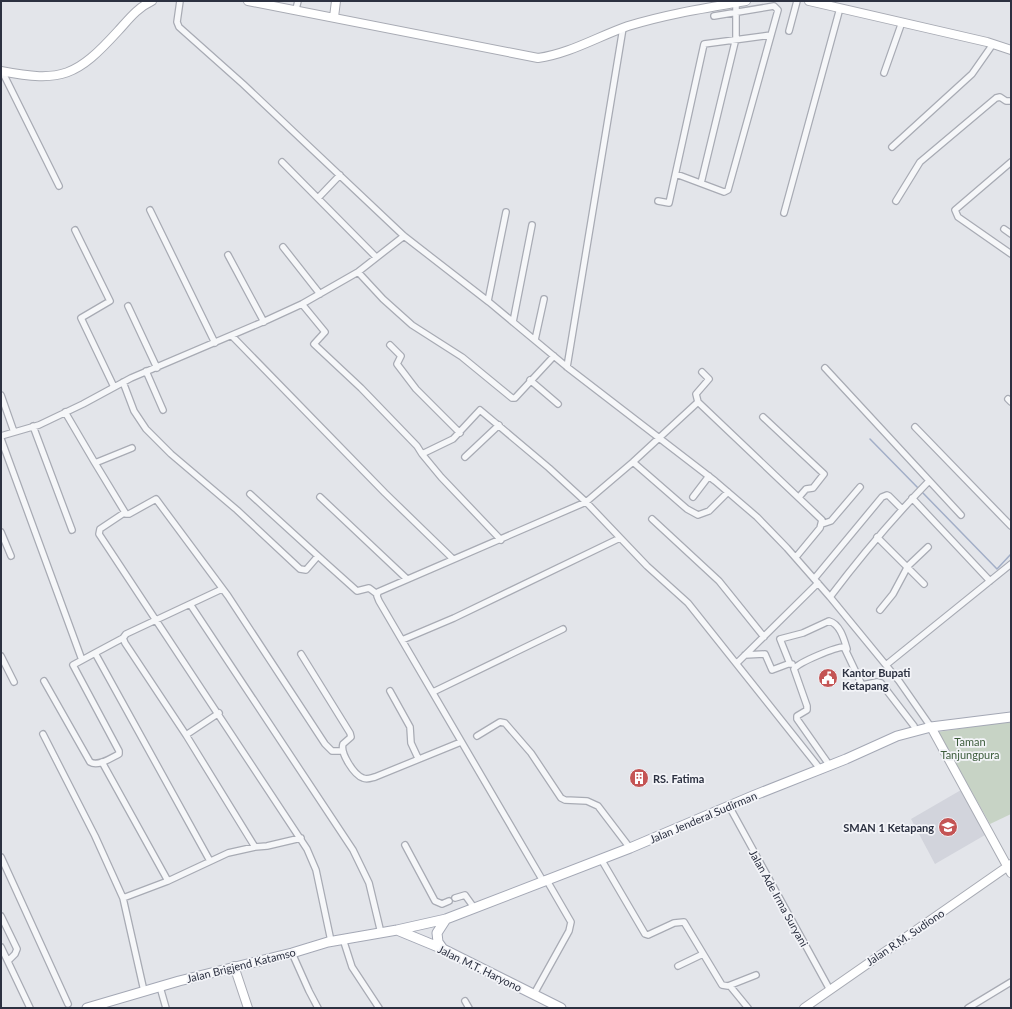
<svg xmlns="http://www.w3.org/2000/svg" width="1012" height="1009" font-family="Lato,sans-serif">
	<style>
		.built { fill: #d2d4dc }
		.green { fill: #c7d3c5 }
		.lines { fill: none; stroke-linecap: round; stroke-linejoin: round }
		.stream { stroke: #a2aec7; stroke-width: 1.5 }
		.street-casing { stroke: #a8abb4; stroke-width: 8 }
		.secondary-casing { stroke: #a8abb4; stroke-width: 10 }
		.primary-casing { stroke: #a4a8b5; stroke-width: 11 }
		.street { stroke: #f6f7f9; stroke-width: 5.5 }
		.secondary { stroke: #fff; stroke-width: 8 }
		.primary { stroke: #fff; stroke-width: 9 }
		.labels { text-anchor: middle; dominant-baseline: central; stroke-width: 3.5; stroke-linejoin: round; paint-order: stroke }
		.poi-label { font-size: 11px; font-weight: bold; fill: #2c3141; stroke: #f3f4f8; text-anchor: start }
		.park-label { font-size: 11px; fill: #3c5c3b; stroke: #f3f4f8 }
		.street-label { font-size: 11px; fill: #2c3141; stroke: #f3f4f8 }
	</style>
	<rect width="100%" height="100%" fill="#e3e5ea"/>
	<path class="built" d="M961,790l24,45 -50,29 -24,-45z"/>
	<path class="green" d="M1011,721v93l-21,10 -52,-92z"/>
	<g class="lines">
		<path class="stream" d="M870,439l49,50
			M922,492l75,77 14,-15"/>
		<g class="street-casing">
			<path id="street" d="M180,1l-3,21 2,5 64,57 161,152 85,66 78,65 148,114 42,36 30,31 43,49 69,84 32,46
				M296,9l2,-8
				M789,31l8,-30
				M2,71l57,115
				M884,73l18,-51
				M892,147l80,-73 21,-30
				M282,162l94,95
				M1011,162l-56,48 3,7 53,37
				M676,174l48,18 4,-2 50,-180 -4,-4 -60,10
				M701,183l35,-145v-35
				M319,197l21,-22
				M658,201l11,2 35,-159 67,-9
				M896,201l24,-39 76,-64 4,-1 6,4h5
				M150,210l65,133
				M784,213l56,-205
				M1004,229l7,5
				M75,230l35,71 -29,17 33,69
				M283,247l37,47
				M228,255l36,67
				M358,272l25,27 29,26 50,32 50,41h3l39,-42
				M488,301l18,-89
				M302,304l23,28 -11,12 47,44 56,58 5,8
				M128,306l29,62
				M513,322l19,-97
				M232,336l153,157 68,66
				M535,340l9,-41
				M390,345l11,11 -4,8 19,25 44,44
				M567,367l56,-339
				M825,368l136,147
				M146,371l17,39
				M530,380l28,24
				M123,382l11,29 12,18 25,25 66,56 63,59 6,1 12,-14 39,35 12,-3 8,6
				M1,395l13,37
				M1008,399l3,3
				M698,402l-2,-8 13,-15 -7,-7
				M65,412l30,51 37,-15
				M763,417l61,57 -11,14 -7,1 -7,8
				M33,426l39,104
				M915,427l96,99
				M1,436l38,-11 44,-21 48,-26 134,-57 37,-17 56,-32 46,-36
				M1,439l81,221
				M465,457l34,-32
				M633,462l54,47 11,6 11,-4 19,-19
				M95,463l31,51h3l27,-15 72,97 97,148 7,7h10
				M250,494l68,62
				M320,497l87,82
				M693,497l16,-21
				M912,498l78,83
				M124,513l-24,16 -1,5 208,315 9,21 15,71
				M652,519l67,62 45,56
				M822,524l9,-3 29,-34
				M1,532l10,24
				M877,537l47,47
				M501,540l-60,-63 -19,-23 31,-15 27,-29 69,58 37,34 61,64 41,37 133,167
				M814,579l68,-82 5,-2 2,1 13,13
				M830,597c31,-41 63,-79 99,-116
				M190,604l32,-15
				M880,610l13,-16 15,-28 20,-19
				M402,640l52,-22 166,-80
				M95,653l28,-15
				M301,654l49,79 1,4 -8,7c-3,9 11,31 20,34 4,2 8,0 12,-1l86,-35
				M745,655l20,-1 7,16 16,-6h4
				M1,656l13,26
				M737,663l81,-80
				M790,664l-10,-25 23,-6 26,-12c11,3 15,18 18,28
				M886,665l125,-101
				M44,681l46,81c8,5 21,-4 29,-8v-3l-46,-86 22,-12 115,208
				M390,691l20,36 1,16 7,15
				M433,692l130,-63
				M43,734l52,102 28,62
				M186,735l33,-22
				M477,736l23,-14 5,1 26,30 30,45 4,2 22,1 11,5 32,42
				M102,762l66,119
				M830,766l-33,-47v-3l10,-6v-4l-13,-37c5,-7 42,-22 50,-22l18,38 15,-3 4,1 33,43 1,5
				M729,806l101,184
				M301,838l-34,8 -12,1 -69,-112 -61,-92 -2,-5 3,-4 64,-30 163,246 16,33 12,50
				M405,845l30,56 7,3 7,-3
				M1,857l67,147
				M601,859l44,75 3,1 26,-12 10,-1 38,63 6,1 28,-11
				M543,881l-164,-280 -2,-5 1,-4 208,-90 47,-40 65,-60 124,118 -2,8 -24,29
				M455,898l10,-3 10,14
				M1,916l16,33 -2,5 -7,7
				M343,939l9,28 27,41
				M1,947l29,61
				M292,953l17,38 9,17
				M678,966l25,-12
				M730,986l18,22
				M160,987l6,21
				M144,991l-21,-93 45,-17 60,-28 27,-6
				M534,994l35,-63 2,-9 -25,-43
				M465,1001l4,7
				M968,1008l43,-26"/>
		</g>
		<g class="secondary-casing">
			<path id="secondary" d="M248,1l290,57c31,-4 61,-22 90,-32 39,-12 78,-18 118,-25
				M809,1l178,41 24,8
				M334,17l2,-16
				M1,71c61,12 76,5 117,-40 11,-12 19,-23 34,-30
				M931,727l80,146
				M234,966l14,42
				M804,1008l207,-144"/>
		</g>
		<g class="primary-casing">
			<path id="primary" d="M397,930l46,19 118,59
				M443,949l-5,-7 -1,-9 9,-14
				M87,1008l92,-27 113,-28 36,-11 69,-12 49,-11 184,-71 125,-53 91,-36 51,-23 34,-9 80,-10"/>
		</g>
		<use href="#street" class="street"/>
		<use href="#secondary" class="secondary"/>
		<use href="#primary" class="primary"/>
	</g>
	<defs>
		<g id="civic-disc" transform="scale(1)"><circle r="9.5" fill="#c45454" stroke="#f3f4f8"/><path d="M-.6-6.5H3V-4.5H.6V-3L4-1V1h2V6H-6V1h2V-1L-.6-3ZM-1.2 2.5V6h2.4V2.5Z" fill="#fff"/></g>
		<g id="building-disc" transform="scale(1)"><circle r="9.5" fill="#c45454" stroke="#f3f4f8"/><path d="M-4-6H4V6H1V3H-1V6H-4ZM-2.5-4.3h1.7v1.8h-1.7ZM.8-4.3h1.7v1.8H.8ZM-2.5-1h1.7V.8h-1.7ZM.8-1h1.7V.8H.8Z" fill="#fff"/></g>
		<g id="school-disc" transform="scale(1)"><circle r="9.5" fill="#c45454" stroke="#f3f4f8"/><path d="M0-5L7-2L0 1L-7-2ZM-4 1L0 2.5L4 1V4Q0 6-4 4Z" fill="#fff"/></g>
	</defs>
	<g fill-rule="evenodd">
		<use href="#civic-disc" x="828" y="678"/>
		<use href="#building-disc" x="639" y="778"/>
		<use href="#school-disc" x="948" y="827"/>
	</g>
	<g class="labels">
		<g class="poi-label">
			<text x="842" y="672">Kantor Bupati<tspan x="842" dy="13">Ketapang</tspan></text>
			<text x="653" y="778">RS. Fatima</text>
			<text x="934" y="827" text-anchor="end">SMAN 1 Ketapang</text>
		</g>
		<g class="park-label">
			<text x="970" y="741">Taman<tspan x="970" dy="13">Tanjungpura</tspan></text>
		</g>
		<g class="street-label">
			<text transform="translate(703 817) rotate(-23)">Jalan Jenderal Sudirman</text>
			<text transform="translate(779 898) rotate(61)">Jalan Ade Irma Suryani</text>
			<text transform="translate(905 937) rotate(-34)">Jalan R.M. Sudiono</text>
			<text transform="translate(241 965) rotate(-14)">Jalan Brigjend Katamso</text>
			<text transform="translate(480 968) rotate(26)">Jalan M.T. Haryono</text>
		</g>
	</g>
	<rect width="1012" height="1009" fill="none" stroke="#2c3141" stroke-width="4"/>
</svg>
